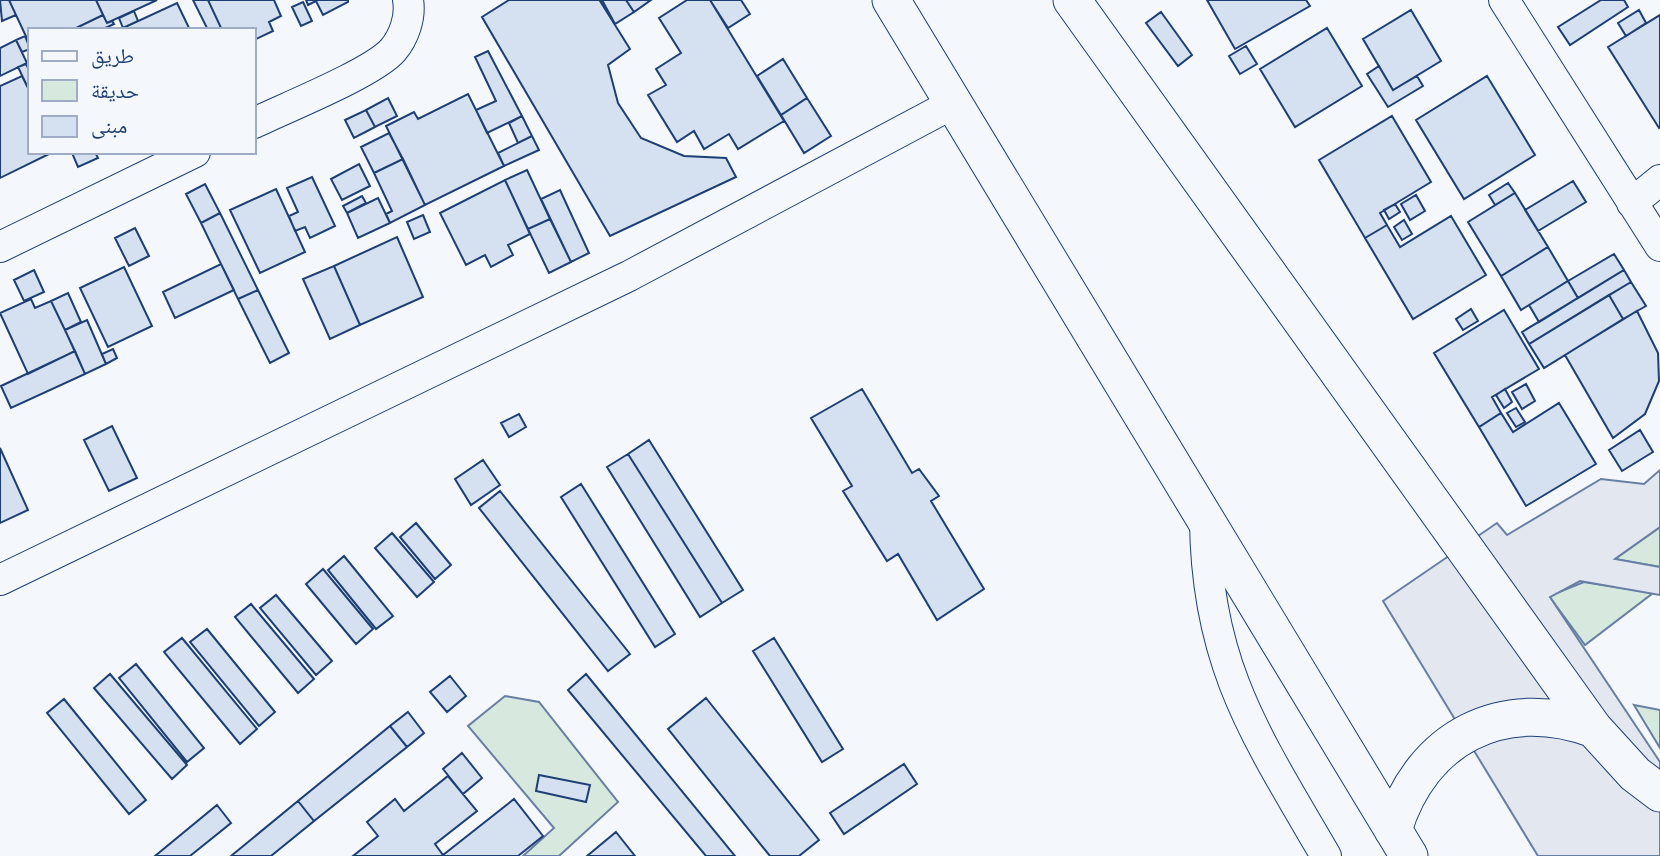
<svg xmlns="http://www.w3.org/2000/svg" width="1660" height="856" font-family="Roboto,'Noto Naskh Arabic',sans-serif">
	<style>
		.green { fill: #d7e8df; stroke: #687fa3; stroke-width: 2 }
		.parking { fill: #e3e8f0; stroke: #687fa3; stroke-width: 2 }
		.building { fill: #d5e0f0; stroke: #1d3f73; stroke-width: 2 }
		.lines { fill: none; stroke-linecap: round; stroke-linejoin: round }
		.minor-casing { stroke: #1d3f73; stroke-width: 32 }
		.major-casing { stroke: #1d3f73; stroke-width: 39 }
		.minor { stroke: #f4f7fb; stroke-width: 30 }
		.major { stroke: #f4f7fb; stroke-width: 37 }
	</style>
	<rect width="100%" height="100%" fill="#f4f7fb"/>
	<path class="green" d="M1660,527v40l-45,-8z
		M1584,582l69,11 -68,52 -36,-49z
		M505,696l34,6 79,100 -59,54h-36l31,-28 -86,-102z
		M1634,705l26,5v38z"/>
	<path class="parking" d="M1660,470v57l-45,32 45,8v28l-80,-14 -30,16 110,165v94h-122l-155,-255 114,-78 10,12 94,-56 43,5z"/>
	<path class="building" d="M0,0h9l7,15 -14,6z
		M9,0h87l7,15 -31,15h-42v15z
		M96,0h61l-50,23z
		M193,0h15l14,30h-14z
		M208,0h66l7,16 -12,6 4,9 -19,9v-10h-32z
		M306,0h42v2l-25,13 -7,-14 -8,4z
		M509,0h93l-2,1 30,48 -22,16 10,38 23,35 43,18 42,2 10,19 -126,59 -128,-219z
		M602,0h24l8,12 -19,12z
		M626,0h25l-17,12z
		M687,0h23l74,121 -46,28 -9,-15 -25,15 -10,-18 -17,11 -29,-47 18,-10 -10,-16 25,-16 -22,-35z
		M710,0h31l9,14 -22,14z
		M1207,0h99l4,6 -75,43z
		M1601,0h23l4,7 -58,38 -12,-18z
		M303,2l9,19 -11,5 -9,-19z
		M177,3l13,27h-66l-1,-2z
		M1411,10l30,51 -48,29 -30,-51z
		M1639,10l7,13 -20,13 -8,-13z
		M134,11l4,10 -15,7 -4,-10z
		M1161,12l31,43 -14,11 -32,-43z
		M103,15l4,8 5,-2 2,3 -13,6h-29z
		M1660,15v112l-1,1 -51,-81z
		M1327,28l35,58 -67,41 -35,-58z
		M25,36l5,13 -8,3 -6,-12z
		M16,40l11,23 -27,13v-28z
		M1246,46l11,18 -17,10 -11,-18z
		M488,51l34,65 -35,17 -11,-23 20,-9 -21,-44z
		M783,59l24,39 -26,17 -24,-39z
		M26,64l4,8v20l-12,-25z
		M1379,66l14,24 24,-14 6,10 -35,21 -21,-33z
		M22,76l8,16v60h23l-53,26v-92z
		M1487,76l48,79 -71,44 -48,-79z
		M468,94l36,72 -79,39 -39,-79 28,-14 4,7z
		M388,98l9,18 -22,11 -9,-17z
		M807,98l24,38 -27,17 -23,-38z
		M366,110l9,17 -21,11 -9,-18z
		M522,116l10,20 -14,7 -9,-20z
		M1392,116l39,66 -51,31 7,12 -22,13 -46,-78z
		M389,133l14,26 -29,14 -13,-26z
		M532,136l7,14 -35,16 -6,-13z
		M95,152l3,6 -20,9 -6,-14z
		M403,159l22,46 -35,18 -4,-9 6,-3 -18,-38z
		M359,164l11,22 -28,14 -11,-21z
		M527,170l23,49 -22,10 -23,-49z
		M312,177l23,49 -25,12 -5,-11 -10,4 -6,-15 9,-4 -11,-24z
		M505,180l25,54 -22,11 5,10 -22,12 -6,-12 -19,10 -26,-52z
		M1573,181l13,21 -48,29 -13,-21z
		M1508,183l7,10 -20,12 -6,-10z
		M205,184l15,29 -19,10 -15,-29z
		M276,189l29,63 -45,21 -30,-63z
		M560,190l29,63 -18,9 -30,-63z
		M1515,193l33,54 -47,29 -33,-54z
		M1416,195l9,16 -15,9 -9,-16z
		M362,196l4,7 -19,10 -4,-7z
		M378,198l12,25 -32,15 -11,-25z
		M1395,204l5,8 -11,7 -5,-9z
		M220,213l38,77 -20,9 -37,-76z
		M423,215l7,17 -16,7 -7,-17z
		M1451,216l35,59 -73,44 -48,-81 22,-13 13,22z
		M550,219l21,43 -22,11 -21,-44z
		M1404,220l8,14 -10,6 -8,-13z
		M135,228l14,28 -20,10 -14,-28z
		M397,237l26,60 -63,28 -26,-59z
		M1548,247l20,34 -47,29 -20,-34z
		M1614,254l10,16 -46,28 -10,-17z
		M221,264l13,26 -59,28 -12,-26z
		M334,266l26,59 -30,14 -27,-60z
		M124,267l28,59 -44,21 -28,-59z
		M34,270l10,22 -20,9 -10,-21z
		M1624,270l7,12 -102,62 -7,-12z
		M1568,281l10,17 -39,24 -10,-17z
		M1631,282l15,24 -23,13 -14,-24z
		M258,290l31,63 -19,10 -32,-64z
		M68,293l13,29 -16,8 -14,-29z
		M1609,295l14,24 -79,49 -15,-24z
		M31,299l4,9 16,-7 24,50 -47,23 -28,-61z
		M1471,309l7,12 -15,9 -7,-11z
		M1504,310l35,59 -47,28 9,16 -22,14 -45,-74z
		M1637,311l21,42 1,28 -14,33 -32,24 -48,-83z
		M87,320l19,44 -21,10 -20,-44z
		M113,349l4,9 -11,6 -4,-10z
		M75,351l10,23 -74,34 -10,-22z
		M1526,384l9,17 -13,8 -10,-17z
		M862,389l50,84 7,-4 20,27 -8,5 53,88 -47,31 -39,-66 -11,7 -44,-70 9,-5 -41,-68z
		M1505,389l7,13 -8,6 -8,-13z
		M1559,403l37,61 -70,42 -47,-79 22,-14 12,19z
		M1516,408l9,14 -9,5 -9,-14z
		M519,414l7,13 -17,10 -8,-14z
		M112,426l25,52 -28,13 -25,-51z
		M1640,430l13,22 -31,19 -13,-21z
		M649,440l94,150 -21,13 -94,-149z
		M0,448l28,62 -28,13z
		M628,454l94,149 -22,14 -93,-150z
		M483,460l17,25 -29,20 -16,-26z
		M581,484l94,150 -20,13 -94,-150z
		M500,491l130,163 -22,17 -129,-163z
		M416,523l35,42 -16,14 -35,-42z
		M392,533l42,49 -17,15 -42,-49z
		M344,556l49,60 -17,13 -48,-59z
		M323,569l50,60 -17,15 -50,-60z
		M276,595l56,66 -16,14 -56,-67z
		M251,604l63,75 -16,14 -63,-76z
		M207,629l68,83 -16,14 -69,-84z
		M182,638l75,91 -17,15 -76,-92z
		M774,638l69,111 -21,13 -69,-111z
		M136,664l68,84 -17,14 -68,-84z
		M110,674l77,91 -15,14 -78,-91z
		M586,674l149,182h-29l-138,-166z
		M450,676l16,20 -19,16 -17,-20z
		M706,698l113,142 -20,16h-29l-102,-127z
		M64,699l82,101 -17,14 -82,-101z
		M408,712l16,21 -17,14 -17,-21z
		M390,726l17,21 -93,74 -16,-20z
		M462,753l20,25 -19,16 -20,-25z
		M904,764l13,20 -73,50 -14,-21z
		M539,775l51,10 -4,17 -50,-11z
		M448,776l29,35 -42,33 8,11 71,-56 29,37 -25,20h-165l25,-20 -11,-14 28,-23 9,12z
		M298,801l16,20 -43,35h-40z
		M217,805l14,18 -41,33h-35z
		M616,832l19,24h-48z"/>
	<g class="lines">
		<g class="minor-casing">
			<path id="minor" d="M1504,0l156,246
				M254,123c31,-15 119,-50 139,-73 11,-13 18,-33 15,-50
				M1632,203l28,-23
				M0,247l195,-95
				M1205,520c1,144 51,216 121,336
				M0,580l629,-304 325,-173"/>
		</g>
		<g class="major-casing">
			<path id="major" d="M891,0l518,856
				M1072,0l522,729 41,45 25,19
				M1393,830c28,-93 110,-135 201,-101"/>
		</g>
		<use href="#minor" class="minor"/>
		<use href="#major" class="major"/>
	</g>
	<rect x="28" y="28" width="228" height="126" fill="#f4f7fb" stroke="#9eadc5" stroke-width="2"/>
	<rect x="42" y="51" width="35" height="10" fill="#f4f7fb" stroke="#9eadc5" stroke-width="2"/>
	<text x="91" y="63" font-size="21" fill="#1d3f73">طريق</text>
	<rect x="42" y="80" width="35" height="21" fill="#d7e8df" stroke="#9eadc5" stroke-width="2"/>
	<text x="91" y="98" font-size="21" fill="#1d3f73">حديقة</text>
	<rect x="42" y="116" width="35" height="21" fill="#d5e0f0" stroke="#9eadc5" stroke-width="2"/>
	<text x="91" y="133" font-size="21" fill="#1d3f73">مبنى</text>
</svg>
